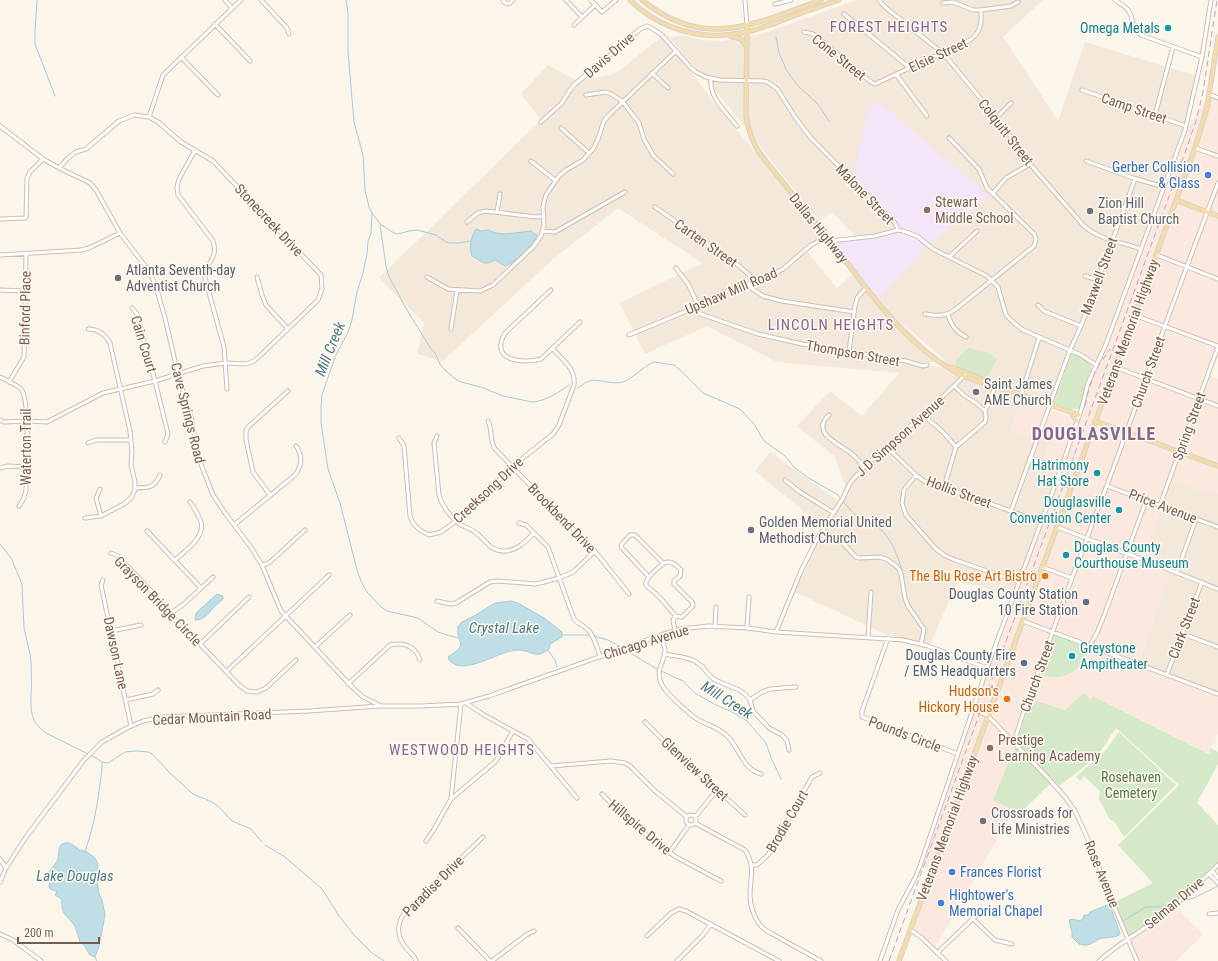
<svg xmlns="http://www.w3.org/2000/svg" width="1218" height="961" font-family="'Roboto Condensed',sans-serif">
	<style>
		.residential { fill: #f3e8d9; fill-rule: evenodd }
		.commercial { fill: #fbe8df }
		.education { fill: #f2e6f8 }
		.green { fill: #d5e9c9 }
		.water { fill: #bfdee5; stroke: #a6cdd6 }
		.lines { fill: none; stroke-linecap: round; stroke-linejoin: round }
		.stream { stroke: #a6cdd6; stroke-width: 1 }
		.minor-casing { stroke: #cdbeb0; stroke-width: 5 }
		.major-casing { stroke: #d8d2cd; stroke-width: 5.5 }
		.minor { stroke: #fff; stroke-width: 3 }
		.major { stroke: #f5dba7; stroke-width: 3.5 }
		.rail { stroke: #b9a8c6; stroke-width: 1; stroke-dasharray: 6 4; stroke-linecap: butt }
		.culture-dot { fill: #0f9aa8; stroke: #fef9f1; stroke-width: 1.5 }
		.shop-dot { fill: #3f7fe0; stroke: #fef9f1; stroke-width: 1.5 }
		.education-dot { fill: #8d6e63; stroke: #fef9f1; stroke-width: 1.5 }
		.worship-dot { fill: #6b7280; stroke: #fef9f1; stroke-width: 1.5 }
		.food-dot { fill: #e8710a; stroke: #fef9f1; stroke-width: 1.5 }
		.service-dot { fill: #5c6f8a; stroke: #fef9f1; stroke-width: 1.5 }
		.labels { text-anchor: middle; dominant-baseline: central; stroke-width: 3; stroke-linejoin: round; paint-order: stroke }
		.culture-label { font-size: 14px; fill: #0d838f; stroke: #fef9f1; text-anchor: end }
		.street-label { font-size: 14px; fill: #755e4e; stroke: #fef9f1 }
		.shop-label { font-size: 14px; fill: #366cbe; stroke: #fef9f1; text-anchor: start }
		.education-label { font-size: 14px; fill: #785e54; stroke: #fef9f1; text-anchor: start }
		.worship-label { font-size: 14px; fill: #5b616d; stroke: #fef9f1; text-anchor: start }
		.food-label { font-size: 14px; fill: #c56008; stroke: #fef9f1; text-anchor: end }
		.service-label { font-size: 14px; fill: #4e5e75; stroke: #fef9f1; text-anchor: end }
		.park-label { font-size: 14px; fill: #547a47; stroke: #fef9f1 }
		.neighbourhood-label { font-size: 15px; letter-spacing: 1px; fill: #846691; stroke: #fef9f1 }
		.water-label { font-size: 15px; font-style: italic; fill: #497a87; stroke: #fef9f1 }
		.district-label { font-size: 18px; font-weight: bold; letter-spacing: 1px; fill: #846691; stroke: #fef9f1 }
	</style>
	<rect width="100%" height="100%" fill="#fbf5ea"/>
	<path class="residential" d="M857,0h186l-40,37 55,84 27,-79 112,34 -14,52 -45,124 -36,107 -6,6 -34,4 -12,33 -28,-5 -12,32 38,15 8,38 -43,116 -34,-12 -22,-4 -28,65 -46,-14 -90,-42 10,-22 21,-41 -69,-57 15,-19 70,50 5,-17 -10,-28 -38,-31 33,-35 32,25 38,-44 -1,1 -122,-11 -70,-36 -62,28 -25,-51 82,-40 -84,-55 -65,51 -110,102 -26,-7 7,-31 -45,-45 162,-158 -20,-26 27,-29 29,16 38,-7 49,-39 51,69 115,137 -25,8 32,39 17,-15 74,-28 61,-49 -94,27 -12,10 -27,4 -24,-25 -13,9 -90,-114 -60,-70 16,-1 16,4 21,1 40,-7zM900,321l57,50 -44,-9h26zM871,432l16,15 40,34 -9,-4 -12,-8z
		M1171,482l46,12 1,-1v201l-79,-30 31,-94 -27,-12z"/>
	<path class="commercial" d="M1209,94l9,5v248l-10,28 10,4v114l-1,1 -46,-12 -28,75 27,13 -31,94 79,30v39l-9,21 -63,-31 -53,-27 -2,5 -7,-7 -19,16 -38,-13 -2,12 -11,33 1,4 -22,54 21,10 -80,139 -22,-22 19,-57 -11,-4 53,-157 83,-227 -20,-7 12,-31 -38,-15 12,-32 24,11 29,10 9,-13 2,-12 10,-28 6,-6 86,-232z
		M1175,906l28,29 -27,26h-38l-12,-22z"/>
	<path class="education" d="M880,102l109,94 -61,49 -51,56 -47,-60 53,-8 12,-10 -43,-45 17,-73z"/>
	<path class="green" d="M968,348l18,4 11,7 -10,19 -27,-10 -4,-3v-5z
		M1072,353c8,4 17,7 20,15l-6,14 -6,25 -3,2h-5l-1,1 -18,-6z
		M1053,635l3,-1 27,12 2,-1 2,2c-2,6 -4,13 -7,18 -9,12 -27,16 -40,8z
		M1084,693l7,7 2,-4 53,27 63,31 2,-6 7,4v12l-21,39 21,22v40l-41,38 -49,37 -15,-37 40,-20 -35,-38 61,-60 -63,-57c-6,8 -11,18 -18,26 -11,11 -25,21 -37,31h-2l-6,-4 -33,32 -27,-13 22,-54 16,-47 34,11z
		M1119,732l57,53 -52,52 -10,-16 -4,-1 -11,-21 1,-8 -16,-15 -4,5 -4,-4 30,-27z"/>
	<path class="water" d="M476,229l5,2 7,-1 7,3 11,1 25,-3 6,4c-2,9 -23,28 -32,31l-10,-6 -7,3h-4l-12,-7c-3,-8 -1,-20 4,-27z
		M217,594l6,2v3c-3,3 -7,6 -10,9 -5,6 -9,12 -18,12l1,-7z
		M511,601l7,2 26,15 18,14v5l-12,7 -1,5c-14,11 -17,1 -32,1 -17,1 -43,20 -61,15 -2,-1 -5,-3 -7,-5l-1,-3c5,-4 11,-6 13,-12l-3,-11v-8l4,-4 12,-6 21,-13z
		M65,843h5l10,7 7,2 8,6 3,6 -1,17 2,13 3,6 3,15 -6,31 -4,11 -5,-2 -6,-10 -4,-3 -5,-16 -11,-13 -2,-6v-8l-7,-4 2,-3 -1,-1 -6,-2 -1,-3 1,-4 -4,-1c-1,-9 9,-14 12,-22 2,-7 -2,-13 7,-16z
		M1107,905l3,1 10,27 -1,2c-5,3 -10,2 -16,3 -10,2 -12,10 -24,6l-7,-7v-5l-3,-12 4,-1 6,2 4,-2 1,-4h4l2,-3z"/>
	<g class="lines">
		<path class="stream" d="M37,0l-2,32v12l20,52
			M346,0l2,12v40l6,70 9,33 2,35 4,17 3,6 8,11 14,9 4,1 11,-3 8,-1 19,5 10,7 4,1h8l13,-2
			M776,37l3,16 8,18 12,16 18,16 12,18
			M372,213l-1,21 -3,7 -1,13 -4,19 -6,19 -5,28 -4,12 -13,25 -13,38 -1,12v16l7,46 12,34 17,67 4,11 6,11 14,15 6,4 31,7 20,14 9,3 12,3
			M380,225l6,41 3,11 9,16 6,12 25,41 6,7 5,11 5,6 9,8 7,4 20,5 22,9 29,6c14,-1 26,-9 37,-17
			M578,388c3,-2 7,-6 11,-7 8,-3 22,4 34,1 11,-4 20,-16 31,-20l20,3 6,5 23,23 37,16 14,15 10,17 21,15 9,11 13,10 31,18 2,3
			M843,501c4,5 8,10 13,14 3,2 5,2 9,3 3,1 7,4 10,6 17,13 24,34 29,54
			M0,544l11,14 11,26 2,44 6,26 1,8c0,11 1,21 0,32 0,18 -1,27 15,39l50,25 6,4 6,1 17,-11 12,-1 12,1 3,2 17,18 24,22 19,8 6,4 14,15 19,8 11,13
			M561,635h29
			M594,636l14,4 13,7
			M548,650l7,10 2,7
			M625,650l32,19
			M661,671l22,10 12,12 19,11 16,7 17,10 19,22 6,17 9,19
			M265,845l20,12 37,32 17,27 15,19 18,18 12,8
			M85,851c8,-21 12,-44 15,-67 1,-7 2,-13 2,-21
			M1180,902l14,-4 24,-12
			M1123,921l23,-14h17l9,-3
			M95,957l2,4"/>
		<g class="minor-casing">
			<path id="minor" d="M225,0l7,8
				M261,0l26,28 2,6
				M503,0c1,3 4,5 7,3l3,-3
				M566,0l16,17
				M591,0l11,12 14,-12
				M745,0l2,26
				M879,0l6,7 60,48 61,75 24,34 54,62c16,14 38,16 57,23
				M1115,0c4,3 10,6 13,10 7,9 2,18 13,25l61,22
				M943,3l10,-1 20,8h8l30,-4 7,-4
				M775,4l16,-4
				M844,14l66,54
				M215,24l35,37
				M574,25l21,-20
				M804,32l9,2 58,48 4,2 95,-44c11,-8 12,-17 11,-30
				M181,57l37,38
				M652,73l16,15
				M896,74l31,42
				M711,79c-2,19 15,33 26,47
				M1082,90l104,36
				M1209,94l9,4
				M586,95l19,-3 6,2 11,7 17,22 5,16 9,16 20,19
				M1155,115l18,-68
				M149,117l14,-42 78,-75
				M996,118l15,-15
				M541,122l20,-18 9,-14 5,-6 27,-22 38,-33 7,-3 3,1 12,8 29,33 5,4 10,5 13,3 44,1 4,1 5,3 6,5 17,27 15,20 85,86 3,7
				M0,126l43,33 16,9 31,15 6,7 24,43 25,33 10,17 10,35 13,56 13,43 8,42 14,36 12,18 25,33 12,19 19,46 71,76 11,10 16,8
				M561,128l28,25
				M1195,148l23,8
				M195,150l-16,29 -2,8 1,8 35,46c6,17 -7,20 -8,37l19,69 3,42
				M531,161l25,20
				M1086,161l47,17 31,9
				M993,193l13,-15 24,-14
				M655,207l83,58 18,16
				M497,212l3,-18
				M1,219l25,-1 1,-40 3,-6 13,-13
				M467,222l11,-9 8,-2 50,6 8,-1
				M542,231l13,1 70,-40
				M0,255l81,-5 8,-2 31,-15
				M1157,255l61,24
				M949,257l28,-26
				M676,268l12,16 10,21
				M1085,276l13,4
				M257,277l5,18 4,10 22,24
				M427,277l21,12 32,2 13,-6 40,-38 8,-11 3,-11 -1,-19 3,-11 13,-19 7,-6 17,-10 10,-11 5,-10 6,-18 5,-6 67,-64
				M747,285l16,11 19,5 72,11
				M0,290l25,1
				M551,290l-46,43c-16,28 17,31 36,26l39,-37
				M1038,305l6,6 37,15
				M132,308l5,6 18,67 13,53 -3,8
				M689,310l69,24 44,10 104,17 17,5 4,-1
				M925,314c13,2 19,3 31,-5l78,-63 2,-7 -2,-5 -47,-46 -8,-19 -30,-31
				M948,314c3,11 7,17 18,23
				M1134,315l84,31
				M451,329l6,-39
				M629,335l60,-25 35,-18 23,-7 25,-10 11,-6 28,-24 10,-5 9,1 45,-5 23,-6 5,1 14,5 16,13 54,27 11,11 8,28 8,8 9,7 58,25 15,10
				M849,352l6,-46 2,-8 9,-10
				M1115,367l103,39
				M0,377c6,3 17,8 21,12 10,11 5,85 5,102l-3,9 -4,6
				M9,382l15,-25 2,-103
				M1021,395l18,-57
				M985,411l10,-24
				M829,415c-19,18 10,29 22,38 5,4 9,9 13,14
				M923,415l19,16 14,16
				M0,420l4,2 23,-1 20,1 56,-29 52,-12 48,-15 23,-3 20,1 8,-3 9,-8 55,-53 4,-11 -1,-14 -108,-114 -32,-19 -23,-20 -9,-5 -15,-2 -15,6 -33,28 -10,3 -8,6 -9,10
				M488,421c5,10 1,18 7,28l103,106 31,39
				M437,436l-3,7 5,52c3,11 12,23 22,30 4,2 10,4 14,7 11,8 15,20 31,19 12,-1 20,-10 28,-18
				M399,438l5,8 6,70c4,11 9,14 19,19l12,-3 11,-8 72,-67 29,-23 6,-9 15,-40c2,-16 -11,-25 -21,-36
				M88,443l8,-3h35
				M887,447l29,28 12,9 16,3 97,35
				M1030,458l31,11
				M0,468l8,-2 18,1
				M916,475l-12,15 -2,13 4,12 30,34 8,6 11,5 64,22
				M785,480l15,12 34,21
				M1057,482l15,5
				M1107,486l111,41
				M944,487l12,-40 29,-25 1,-5 -1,-6 -9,-8 -11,-7 -11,-10
				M135,488c12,0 20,0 25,-13
				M100,489l-4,9 5,18
				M270,495l-17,-23 -7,-32v-9l2,-4 40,-36
				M1160,505l58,-158
				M1011,511l59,-161 11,-24 54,-147
				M85,518l16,-2 23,-12 7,-6 4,-8v-8l-4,-17 1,-13 -2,-21 -20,-88c-5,-9 -12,-14 -22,-14
				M519,523l7,2 22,22 26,72c4,5 11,7 15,12 6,7 8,17 11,25
				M234,525l61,-50c7,-9 8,-20 1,-29
				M1057,527l113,43 48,19
				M823,530l10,8 9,4 14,15 3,1 21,-1 8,3 8,6 3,3 2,5 4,24 3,8 16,23 -3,15
				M147,531l54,57
				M111,553l7,3 35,37 31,38 16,13 39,41 8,6 10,1 9,-4 30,-28
				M175,560c10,-9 30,-22 26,-38 -2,-7 -7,-14 -11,-20
				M262,565l7,-2 36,-33
				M1042,567l30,11
				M1177,572l19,-53
				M649,577l-28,-30 1,-3 8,-9h5l28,28
				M103,580l-2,5 30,141
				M437,601l13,3 6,-1 34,-21 7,-1 39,3 23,-6 14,-6 22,-21
				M170,614l15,-11 28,-26
				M1023,621l195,73
				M715,627l1,-20
				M747,628l2,-31
				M111,631l30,-6
				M675,631l-2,-11 3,-4 6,1 11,-11 -1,-4 -18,-18v-3l6,-5 1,-6c-4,-4 -7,-8 -13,-8 -5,0 -24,17 -22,23 2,4 7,5 9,8 8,7 14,16 21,23
				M776,632l25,-61 16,-32 26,-41 7,-15 14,-16 59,-52 31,-29 11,-11
				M1183,634l35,13
				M661,635c1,5 3,10 4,15 0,13 -11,19 -3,35 4,8 27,29 35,34 10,6 19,7 29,16 14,12 15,33 35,39
				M868,637l3,-45
				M888,638l-26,73v6l96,37
				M200,644l49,-47
				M1090,645l7,-12 8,-20 41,-112
				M315,647l35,-32
				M664,654l18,3 11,3 10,7 6,8 6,5 24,10 7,5 4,5 3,11 16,17 13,7 5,6 2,9
				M227,671l102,-96
				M1167,674l35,-92
				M348,684l42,-39c14,-3 25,1 30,15
				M126,700l27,-6 5,-4
				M750,700l12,-8 8,-3 26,-2
				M466,703l18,12 44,24 49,59
				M973,709l15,7 60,62 17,19 10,14 17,37 14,39 31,74
				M645,722l23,23 77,70
				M1014,742l11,-34 47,-130 44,-117 54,-149 48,-129
				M551,766l60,-5 14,2 5,3 24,24 33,27
				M602,794l28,28 29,23 17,12 45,24
				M451,799l45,-38 17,-30
				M686 820a5 5 0 1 1 10 0a5 5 0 1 1-10 0Z
				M695,817l22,-27
				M695,823l50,27c11,18 5,26 5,45 0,12 5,26 14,34 6,4 13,7 19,11 13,7 25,14 38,21
				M426,841l7,-10 18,-32 10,-95
				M669,853l20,-28
				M0,859l6,9
				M752,865h5l11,-10 44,-78 8,-4
				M1212,871l6,7
				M1209,874l9,9
				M0,882l6,-14 20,-31 58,-77 18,-18 25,-14 16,-7 19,-4 147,-6 71,-5h41l40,-2 28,-8 172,-61 20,-6 27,-3 39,2 29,4 127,8 25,6 59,22
				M1209,914l9,-1
				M973,919l22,21 17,4
				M458,928l32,33
				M911,930l12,9 23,22
				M0,934l13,6 28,21
				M647,936l24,-23 8,-4 7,2 93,50
				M937,953l44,-42
				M416,961c-1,-5 -6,-8 -9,-12 -11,-12 -11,-26 -1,-38l77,-74
				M492,961l34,-26 8,-4
				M677,961l25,-25 9,-12
				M880,961l18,-51 17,-32 5,-12 67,-198 74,-199 21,-62 6,-24 18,-39 79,-214 17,-73 9,-57
				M1099,961c15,-14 33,-24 50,-36 25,-18 47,-39 69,-60"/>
		</g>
		<g class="major-casing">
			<path id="major" d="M630,0c31,30 74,42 116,32 11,-2 22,-7 32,-10 20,-8 40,-15 61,-22
				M642,0c63,51 112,24 179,0
				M747,26l-1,89c2,15 6,28 15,40 23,29 47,58 70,87 36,46 70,99 123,129 19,11 41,15 62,22 21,7 42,15 63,22
				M730,36l11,3 5,7
				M1176,200l42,16
				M952,367l45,18
				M1072,413l5,8
				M1095,421l123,45
				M899,961l296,-813 12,-40 11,-71"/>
		</g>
		<use href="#minor" class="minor"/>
		<use href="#major" class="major"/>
		<path class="rail" d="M1085,406l2,-10 8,-25 15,-22
			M889,961l297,-811 10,-29 7,-29 14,-92"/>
	</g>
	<g class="culture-dot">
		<circle cx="1168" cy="28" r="4"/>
		<circle cx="1097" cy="473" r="4"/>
		<circle cx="1119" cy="510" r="4"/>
		<circle cx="1066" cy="555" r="4"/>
		<circle cx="1072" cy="656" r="4"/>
	</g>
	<g class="shop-dot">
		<circle cx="1208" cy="175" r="4"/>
		<circle cx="952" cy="872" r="4"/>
		<circle cx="941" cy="903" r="4"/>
	</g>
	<g class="education-dot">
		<circle cx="927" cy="210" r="4"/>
		<circle cx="990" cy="748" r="4"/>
	</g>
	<g class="worship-dot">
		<circle cx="1090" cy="211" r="4"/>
		<circle cx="118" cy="278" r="4"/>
		<circle cx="976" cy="392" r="4"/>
		<circle cx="751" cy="530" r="4"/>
		<circle cx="983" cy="821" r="4"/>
	</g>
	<g class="food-dot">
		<circle cx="1045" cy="576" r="4"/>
		<circle cx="1007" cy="699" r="4"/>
	</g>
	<g class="service-dot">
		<circle cx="1086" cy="602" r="4"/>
		<circle cx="1024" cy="663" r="4"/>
	</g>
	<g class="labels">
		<g class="culture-label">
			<text x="1160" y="28">Omega Metals</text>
			<text x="1089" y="465">Hatrimony<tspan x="1089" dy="16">Hat Store</tspan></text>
			<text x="1111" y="502">Douglasville<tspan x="1111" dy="16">Convention Center</tspan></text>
			<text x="1074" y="547" text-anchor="start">Douglas County<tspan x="1074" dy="16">Courthouse Museum</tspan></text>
			<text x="1080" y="648" text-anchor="start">Greystone<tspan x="1080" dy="16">Ampitheater</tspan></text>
		</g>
		<g class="street-label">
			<text transform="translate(609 55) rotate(-41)">Davis Drive</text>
			<text transform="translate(938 55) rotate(-25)">Elsie Street</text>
			<text transform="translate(839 57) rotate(39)">Cone Street</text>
			<text transform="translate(1134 108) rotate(19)">Camp Street</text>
			<text transform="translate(1006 132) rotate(52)">Colquitt Street</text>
			<text transform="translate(865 194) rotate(46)">Malone Street</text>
			<text transform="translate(269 220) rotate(47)">Stonecreek Drive</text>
			<text transform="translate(819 228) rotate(51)">Dallas Highway</text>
			<text transform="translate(706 243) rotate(35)">Carten Street</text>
			<text transform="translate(1099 276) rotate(-70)">Maxwell Street</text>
			<text transform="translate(731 291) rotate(-23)">Upshaw Mill Road</text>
			<text transform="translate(25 308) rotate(-89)">Binford Place</text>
			<text transform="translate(1128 332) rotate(-70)">Veterans Memorial Highway</text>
			<text transform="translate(144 344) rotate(73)">Cain Court</text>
			<text transform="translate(853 353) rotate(10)">Thompson Street</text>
			<text transform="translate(1148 372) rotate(-70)">Church Street</text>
			<text transform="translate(188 413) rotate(76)">Cave Springs Road</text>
			<text transform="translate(1189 426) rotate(-70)">Spring Street</text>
			<text transform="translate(900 436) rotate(-42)">J D Simpson Avenue</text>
			<text transform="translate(26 447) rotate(-90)">Waterton Trail</text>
			<text transform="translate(488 490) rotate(-43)">Creeksong Drive</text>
			<text transform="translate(959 492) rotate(20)">Hollis Street</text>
			<text transform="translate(1163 506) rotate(21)">Price Avenue</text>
			<text transform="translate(562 518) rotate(46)">Brookbend Drive</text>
			<text transform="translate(158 601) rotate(46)">Grayson Bridge Circle</text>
			<text transform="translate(1184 628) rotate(-69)">Clark Street</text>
			<text transform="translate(646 642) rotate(-17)">Chicago Avenue</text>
			<text transform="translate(116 653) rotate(78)">Dawson Lane</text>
			<text transform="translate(1037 676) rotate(-70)">Church Street</text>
			<text transform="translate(212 717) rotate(-3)">Cedar Mountain Road</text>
			<text transform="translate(905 734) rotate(21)">Pounds Circle</text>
			<text transform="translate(695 769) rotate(43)">Glenview Street</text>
			<text transform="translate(787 821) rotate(-60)">Brodie Court</text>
			<text transform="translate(640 827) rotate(40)">Hillspire Drive</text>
			<text transform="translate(947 828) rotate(-70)">Veterans Memorial Highway</text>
			<text transform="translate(1102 874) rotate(68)">Rose Avenue</text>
			<text transform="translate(433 886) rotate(-45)">Paradise Drive</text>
			<text transform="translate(1174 903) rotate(-40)">Selman Drive</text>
		</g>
		<g class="shop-label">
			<text x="1200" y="167" text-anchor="end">Gerber Collision<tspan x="1200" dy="16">&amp; Glass</tspan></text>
			<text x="960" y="872">Frances Florist</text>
			<text x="949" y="895">Hightower's<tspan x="949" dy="16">Memorial Chapel</tspan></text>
		</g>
		<g class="education-label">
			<text x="935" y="202">Stewart<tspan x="935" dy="16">Middle School</tspan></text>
			<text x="998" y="740">Prestige<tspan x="998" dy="16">Learning Academy</tspan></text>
		</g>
		<g class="worship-label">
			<text x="1098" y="203">Zion Hill<tspan x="1098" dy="16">Baptist Church</tspan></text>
			<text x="126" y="270">Atlanta Seventh-day<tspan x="126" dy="16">Adventist Church</tspan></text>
			<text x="984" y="384">Saint James<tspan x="984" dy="16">AME Church</tspan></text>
			<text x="759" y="522">Golden Memorial United<tspan x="759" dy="16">Methodist Church</tspan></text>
			<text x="991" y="813">Crossroads for<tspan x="991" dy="16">Life Ministries</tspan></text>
		</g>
		<g class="food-label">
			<text x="1037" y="576">The Blu Rose Art Bistro</text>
			<text x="999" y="691">Hudson's<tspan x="999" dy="16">Hickory House</tspan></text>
		</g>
		<g class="service-label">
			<text x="1078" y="594">Douglas County Station<tspan x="1078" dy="16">10 Fire Station</tspan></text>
			<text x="1016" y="655">Douglas County Fire<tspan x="1016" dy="16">/ EMS Headquarters</tspan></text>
		</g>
		<g class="park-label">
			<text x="1131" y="777">Rosehaven<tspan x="1131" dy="16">Cemetery</tspan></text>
		</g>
		<g class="neighbourhood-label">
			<text x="889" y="27">FOREST HEIGHTS</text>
			<text x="831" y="325">LINCOLN HEIGHTS</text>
			<text x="462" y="750">WESTWOOD HEIGHTS</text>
		</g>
		<g class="water-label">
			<text transform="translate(330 349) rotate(-68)">Mill Creek</text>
			<text x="504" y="628">Crystal Lake</text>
			<text transform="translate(727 700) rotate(32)">Mill Creek</text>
			<text x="75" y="876">Lake Douglas</text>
		</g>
		<g class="district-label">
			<text x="1094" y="433">DOUGLASVILLE</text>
		</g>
	</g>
	<path d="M18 937v6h81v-6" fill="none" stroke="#755e4e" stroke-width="2"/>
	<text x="24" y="937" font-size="12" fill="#755e4e" stroke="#fef9f1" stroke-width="3" paint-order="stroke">200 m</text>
</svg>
